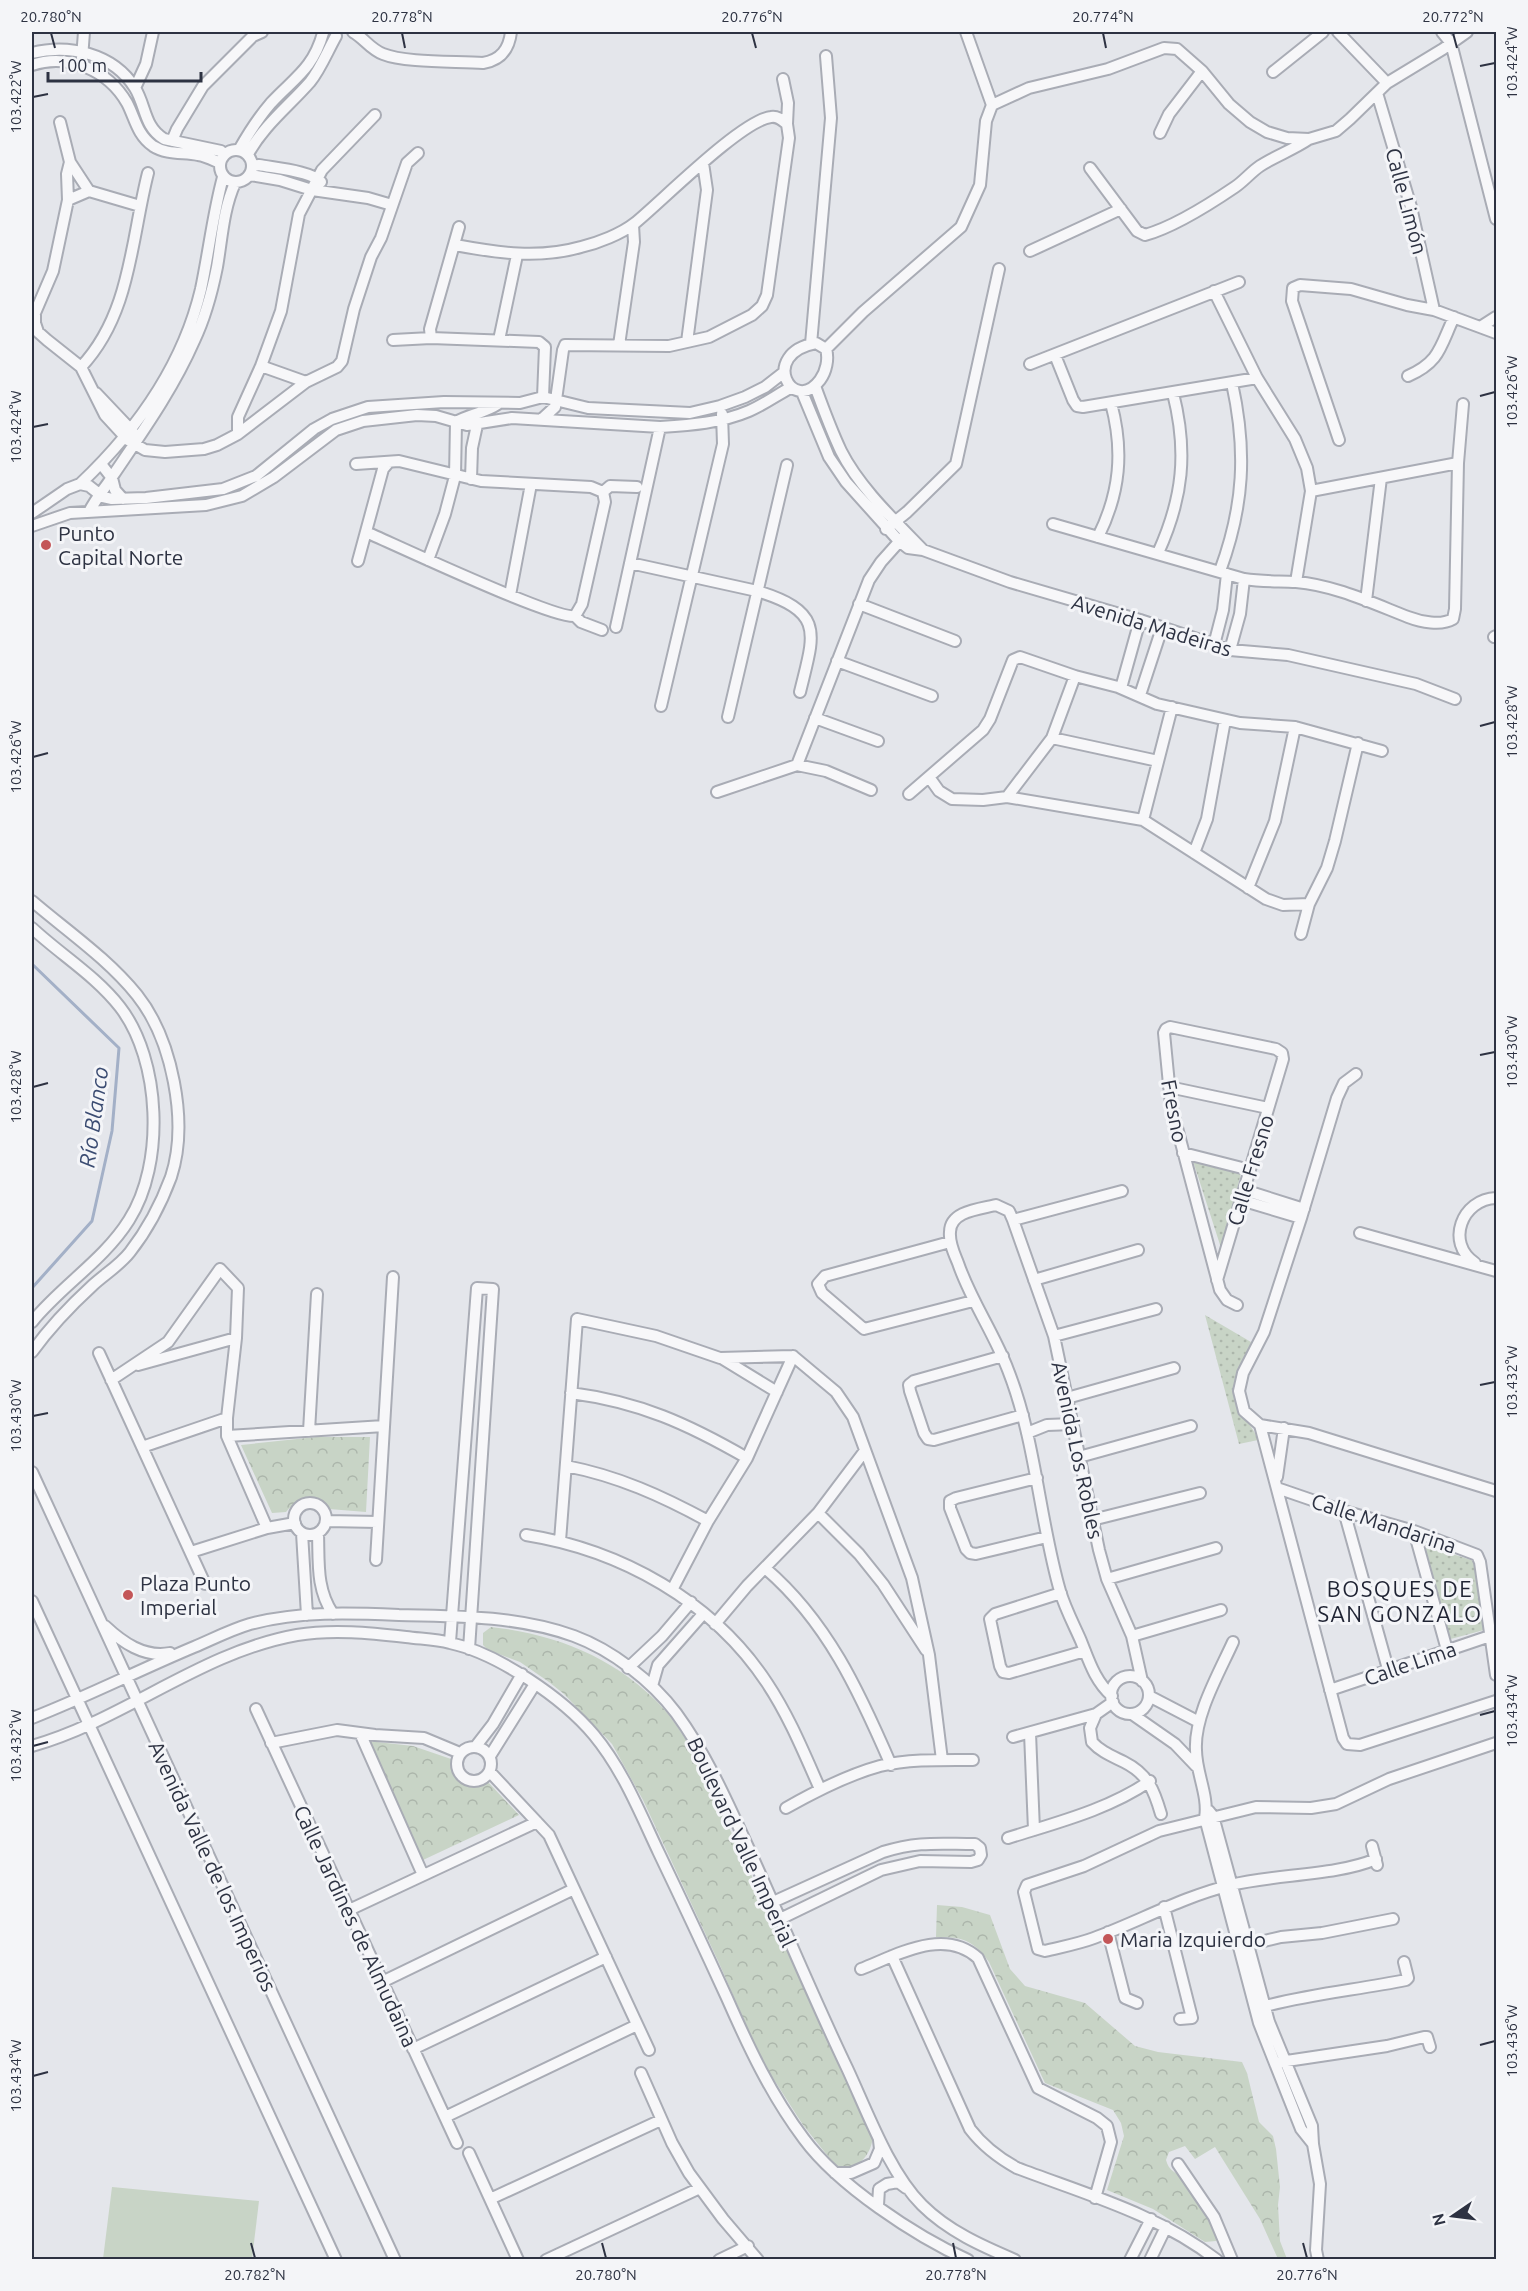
<svg xmlns="http://www.w3.org/2000/svg" width="1528" height="2291" font-family="Ubuntu,sans-serif">
	<style>
		.grass { fill: url(#grass-dots) }
		.park { fill: url(#park-crowns) }
		.garden { fill: #c8d4c6 }
		.lines { fill: none; stroke-linecap: round; stroke-linejoin: round }
		.stream { stroke: #a3b0c7; stroke-width: 3 }
		.minor-casing { stroke: #a9acb5; stroke-width: 14 }
		.minor { stroke: #f7f7f9; stroke-width: 10 }
		.ticks { fill: none; stroke: #2d3242; stroke-width: 2 }
		.poi-dot { fill: #c35658; stroke: #f4f5f8; stroke-width: 2 }
		.labels { text-anchor: middle; dominant-baseline: central; stroke-width: 6; stroke-linejoin: round; paint-order: stroke }
		.street-label { font-size: 21px; fill: #2d3242; stroke: #f4f5f8 }
		.poi-label { font-size: 21px; fill: #2d3242; stroke: #f4f5f8; text-anchor: start }
		.water-label { font-size: 22px; font-style: italic; fill: #3b4c72; stroke: #f4f5f8 }
		.neighbourhood-label { font-size: 22px; letter-spacing: 1.5px; fill: #1f2333; stroke: #f4f5f8 }
		.neatline { fill: none; stroke: #2d3242; stroke-width: 2 }
		.ticks-label { font-size: 15px; text-anchor: middle; fill: #2d3242 }
	</style>
	<defs>
		<pattern id="grass-dots" width="8" height="8" patternUnits="userSpaceOnUse" patternTransform="scale(1.5)"><rect width="8" height="8" fill="#c8d4c6"/><path d="M2 2h.1M6 6h.1" fill="none" stroke="#acb6ab" stroke-width="1.8" stroke-linecap="round"/></pattern>
		<pattern id="park-crowns" width="20" height="18" patternUnits="userSpaceOnUse" patternTransform="scale(1.5)"><rect width="20" height="18" fill="#c8d4c6"/><path d="M2 6a3 3 0 1 1 6 0M12 15a3 3 0 1 1 6 0" fill="none" stroke="#acb6ab"/></pattern>
	</defs>
	<rect width="100%" height="100%" fill="#e4e6eb"/>
	<path class="grass" d="M1193,1161l48,12 -19,78z
		M1205,1315l46,27c-7,21 -21,48 -11,70 6,10 13,14 18,28l-19,4z
		M1425,1545l52,17 7,68 -37,10z"/>
	<path class="park" d="M316,1437h54l-4,75 -37,-3c-13,-18 -31,-12 -43,3l-14,1 -31,-68z
		M491,1627c66,7 127,32 172,81 10,11 18,25 27,37l183,388c0,21 -16,41 -38,32l-32,-40 -41,-64 -43,-98 -76,-163 -31,-56 -48,-50 -15,-12 -29,-20 -32,-12 -5,-5v-12z
		M368,1741l45,5 41,14c1,22 13,29 34,22l31,33 -96,45z
		M937,1905l25,2 28,8 20,54 15,17 60,17 50,43 23,6 84,10 5,11 12,49 14,14 3,13 4,38 -2,18 2,36 7,18h-9l-18,-40 -45,-72 -20,12 -10,-13 -16,6 -3,8c3,11 7,10 15,17 11,10 27,44 36,58l-1,6 -11,1 -52,-33 -46,-19 17,-54 -3,-13 -8,-13 -68,-27 -56,-121c-16,-22 -26,-25 -53,-25z"/>
	<path class="garden" d="M112,2187l147,14 -7,58h-149z"/>
	<g class="lines">
		<path class="stream" d="M32,964l87,84 -7,83 -20,90 -60,67"/>
		<g class="minor-casing">
			<path id="minor" d="M353,32c11,6 17,17 30,22 22,9 74,7 100,9 18,-3 26,-14 28,-31
				M966,32l26,73
				M1338,32l49,51
				M1442,32l9,11 45,176
				M32,53c37,-9 81,0 103,35 11,18 9,39 29,51l57,12 3,3
				M82,58l2,-26
				M32,65c36,-12 76,5 95,38 8,15 10,32 26,43 14,9 30,6 45,9 8,1 15,5 22,8
				M1273,72l50,-40
				M783,79l5,24 -1,21
				M135,88l11,-24 7,-32
				M1377,93l34,114 23,103
				M60,122l10,40 -3,12 1,26 -15,71 -18,42v10l3,9 9,8 34,27 24,48 23,25 17,10 20,2 39,-3 13,-4 21,-11 68,-52 31,-15 5,-6 12,-52 17,-52 10,-19 26,-75 11,-10
				M1160,133l9,-19 33,-43
				M172,141l5,-12 26,-43 50,-50 9,-4
				M220 166a16 16 0 1 1 32 0a16 16 0 1 1-32 0Z
				M239,150c9,-16 20,-33 32,-47 23,-25 42,-34 52,-70
				M248,154c16,-29 41,-48 62,-72 11,-14 17,-30 26,-46
				M70,162l19,29
				M253,166l6,-1c15,3 53,6 62,17
				M1090,168l47,63 8,4c29,-8 65,-31 90,-48 9,-6 16,-15 25,-21 15,-10 33,-16 49,-27
				M250,175l30,5 32,10 56,8 24,7
				M68,200l21,-9 51,15
				M455,245c43,8 84,14 126,2 17,-4 40,-13 54,-24 27,-22 107,-103 136,-106 7,-1 11,3 16,7l2,14 -22,157 -5,11 -10,9 -43,22 -40,9 -104,-1 -2,5 -8,57 -13,12
				M1030,251l91,-42
				M1214,291l43,87 38,61 12,29 4,23 -15,91
				M1482,326l14,-9
				M431,338l-1,-9 29,-102
				M393,340l38,-2 108,4 6,5 -2,50
				M499,340l18,-85
				M687,342l20,-152 -4,-27
				M816,343l10,6c3,10 0,23 -6,31 -27,36 -62,-26 -4,-37z
				M811,344l20,-226 -5,-62
				M619,345l15,-103 -1,-17
				M826,349l37,-37 98,-85 19,-42 6,-64 6,-16 37,-17 79,-19 56,-21 13,1 25,22 27,33 21,18 17,10 20,6 22,1 27,-8 14,-12 37,-36 56,-34 24,-17
				M1055,355l18,45 4,6 6,1 174,-29
				M1030,364l209,-82
				M261,366l45,16
				M81,367c50,-53 50,-128 67,-194
				M1408,376c32,-14 32,-29 46,-59
				M815,386c8,22 16,44 26,65 18,36 54,70 82,99
				M802,392l27,65 17,25 53,59 9,7 15,2 87,32 130,38 90,30 58,5 128,29 39,15
				M96,393l37,39
				M238,434v-17l23,-51 20,-55 18,-97 23,-44 53,-55
				M1339,440l-47,-139 1,-13 7,-3 51,4 56,16 27,5 62,23
				M101,464l11,14 3,12 8,9
				M356,464l43,-3 82,20 110,6 12,5 2,10 -23,102 -7,12
				M471,479l1,-31 5,-23
				M80,484c56,-53 103,-119 121,-195 8,-38 12,-75 22,-112
				M1311,491l147,-28
				M603,492l7,-6 27,1
				M89,512c7,-14 17,-25 25,-38 29,-43 59,-85 80,-133 11,-23 18,-49 23,-74 5,-29 6,-57 18,-84
				M32,513l35,-24 13,-5 9,2 14,11 9,2 34,-1 77,-9 33,-13 58,-47 18,-10 36,-12 76,-5 76,1 23,-6 45,11 102,5 30,-7 25,-9 20,-10 18,-14
				M1053,524l191,55c19,3 34,2 52,3 38,3 76,21 112,35 13,5 33,9 45,2l2,-10 3,-146 5,-59
				M32,526l38,-13 136,-8 36,-9 32,-19 62,-47 27,-9 54,-6 19,1 31,9 45,-7 148,9c30,-2 61,-4 89,-16 14,-6 28,-16 41,-23
				M886,529l21,-17 49,-48 43,-195
				M366,532c30,13 189,88 209,84l6,6 21,8
				M1098,537c22,-44 26,-86 13,-134
				M1158,553c25,-55 30,-101 15,-160
				M428,560l17,-46 10,-38 1,-54c14,-8 29,-9 42,-18
				M358,561l25,-92 6,-7
				M630,563l127,28c69,21 57,43 43,101
				M1220,571c24,-65 27,-120 12,-188
				M510,595l21,-111
				M1366,601l15,-123
				M859,604l96,37
				M616,627l44,-200
				M1494,637l2,-1
				M1214,645l9,-35 4,-36
				M1230,650l10,-36 4,-35
				M837,661l95,35
				M1121,688l19,-68
				M1140,695l22,-67
				M661,706l62,-262 -1,-30
				M728,717l59,-252
				M815,718l63,23
				M1052,738l106,23
				M797,765l72,-185 12,-18 25,-28
				M929,777l10,14 13,8 31,1 24,-3 136,23 123,79 17,6 26,-1
				M717,792l80,-27 29,6 45,19
				M909,794l74,-64 7,-11 23,-59 7,-3 55,19 43,11 39,17 83,19 55,4 87,24
				M1007,797l45,-59 23,-62
				M1143,820l29,-113
				M1194,853l13,-34 18,-99
				M1248,888l27,-67 20,-94
				M32,901c35,30 75,57 105,94 35,44 52,127 34,182 -10,27 -23,52 -41,75 -10,13 -25,22 -37,33 -24,22 -43,42 -61,67
				M32,928c29,27 64,48 88,79 41,53 45,157 9,213 -25,40 -68,66 -97,102
				M1301,934l8,-30 18,-36 8,-27 23,-98
				M1356,1074l-12,9 -7,15 -36,120 -37,114 -21,41 -4,18 5,20 16,14 49,8 187,58
				M1169,1087l99,21
				M1183,1153l67,17
				M1244,1190l60,19
				M1241,1200l60,18
				M1013,1220l109,-29
				M1360,1233l136,38
				M950,1242l-125,34 -7,8 4,9 42,36 109,-28
				M1475,1263c-30,-20 -13,-64 21,-65
				M1034,1280l104,-30
				M1217,1280l66,-221 -1,-6 -6,-4 -106,-22 -4,2 -2,4 7,72 49,185 7,10 10,5
				M1054,1336l102,-27
				M99,1353l106,231
				M793,1356l43,36 17,25 59,161 17,77 13,105
				M1003,1356l-89,25 -5,4 1,6 14,42 4,6 6,1 89,-25
				M723,1359l54,33
				M138,1365l98,-27
				M111,1380l57,-38 52,-73 18,19 -2,50 -9,80v18l40,92
				M571,1393c69,9 117,31 176,65
				M1067,1398l107,-30
				M1260,1425l83,313 4,6 13,1 136,-44
				M309,1431l8,-137
				M1027,1433l20,-8 26,-1
				M227,1436l157,-10
				M142,1447l85,-29
				M1079,1457l112,-31
				M566,1466c52,10 96,30 142,55
				M32,1472l363,788
				M1277,1477l7,-49
				M1037,1478l-81,20 -6,3v7l16,41 4,4 6,1 71,-17
				M1277,1488l67,23 70,20 63,24 3,7 16,113
				M294 1519a16 16 0 1 1 32 0a16 16 0 1 1-32 0Z
				M1344,1511l44,158
				M818,1513l41,41 24,30 43,66
				M1092,1520l108,-27
				M327,1521l51,1
				M1414,1531l33,119
				M302,1533l5,82
				M318,1533c1,29 -2,56 15,81
				M526,1535c95,15 187,66 241,148 22,33 37,70 53,106
				M560,1541l17,-222 79,17 64,22 73,-2
				M191,1552l76,-24 28,-5
				M376,1560l17,-283
				M765,1568c62,53 94,123 126,197
				M1107,1579l109,-31
				M672,1590l36,-69 39,-63 46,-102
				M1061,1593l-66,21 -5,5 10,47 3,6 6,1 76,-22
				M32,1601l304,659
				M715,1624l32,-38 71,-73 46,-61
				M105,1626c17,16 39,32 65,27
				M1132,1636l89,-26
				M450,1642l27,-354 16,1 -24,360
				M1233,1642c-14,31 -39,74 -37,108 0,23 13,46 9,68l54,205 42,106 12,15
				M628,1668l34,-32 29,-34
				M1111 1695a19 19 0 1 1 38 0a19 19 0 1 1-38 0Z
				M652,1686l6,-21 45,-51
				M1330,1690l160,-54
				M1112,1696c-17,-15 -23,-35 -31,-55 -7,-16 -16,-33 -21,-50 -21,-73 -24,-150 -52,-221 -14,-37 -37,-69 -50,-107 -4,-10 -9,-20 -8,-31 0,-21 30,-23 46,-27l13,6 4,9 41,116 45,214 8,29 25,57 10,45
				M1149,1696l50,26
				M256,1709l201,434
				M1096,1714l-6,14 2,14c9,10 20,14 32,20 24,12 30,28 37,52
				M1132,1714l43,30 21,22
				M32,1718c54,-21 107,-48 162,-71 19,-8 36,-17 56,-23 49,-13 100,-11 149,-9 59,1 120,1 175,21 38,14 78,45 102,77 30,41 50,86 71,132 34,74 65,150 100,223 20,43 42,104 75,137 26,26 60,41 93,55
				M360,1733l63,142
				M1030,1733l4,97
				M1013,1737l83,-23 17,-12
				M271,1743l66,-13 38,5 49,3 36,15
				M32,1746c92,-26 169,-94 265,-111 36,-6 73,-2 109,2 14,2 30,2 44,6 47,10 113,55 144,92 29,35 46,78 65,118 23,48 46,97 68,145 22,50 44,97 77,141 34,46 111,97 164,121
				M476,1746l17,-22 29,-50
				M457 1764a17 17 0 1 1 34 0a17 17 0 1 1-34 0Z
				M490,1756l45,-72
				M490,1772l59,63 100,215
				M786,1808c30,-17 61,-33 94,-42 29,-7 63,-6 93,-6
				M1209,1811l4,5 56,206 43,104 1,18 7,40 -4,66 2,10
				M1008,1838c47,-15 100,-28 142,-57
				M1372,1846l5,19
				M1376,1859c-40,17 -101,15 -145,26 -49,12 -91,36 -137,53 -16,6 -33,9 -49,13l-7,-2 -14,-57 3,-7 57,-19 75,-35 97,-24 55,1 25,-4 53,-25 107,-36
				M773,1902l110,-50c36,-11 55,-8 92,-8l5,4 1,7 -3,5 -7,2 -51,-1 -39,9 -101,49
				M1164,1907l28,111 -12,1
				M349,1910l188,-88
				M1108,1932l17,66 12,5
				M1243,1946l38,-9 41,-4 71,-14
				M892,1956l78,173c13,17 27,28 47,39 68,26 141,46 200,92
				M861,1969c36,-14 83,-42 117,-11l60,130 59,30 10,8 4,16 -16,56
				M382,1982l192,-93
				M1258,2008c49,-14 99,-18 148,-28l2,-2 -4,-16
				M413,2049l193,-92
				M1280,2062l107,-16 37,-9h3l3,10
				M641,2073l31,70 17,30 34,46 35,41
				M445,2117l192,-92
				M469,2153l49,107
				M1178,2164l36,53 18,43
				M835,2173h16l23,-10 6,-14 -1,-9
				M490,2199l171,-79
				M878,2205l1,-16 8,-5 11,-2 8,6
				M546,2260l154,-72
				M719,2260l29,-14
				M1130,2260l21,-41
				M1150,2260l16,-33"/>
		</g>
		<use href="#minor" class="minor"/>
	</g>
	<path class="ticks" d="M51,33l4,15M402,33l3,15M752,33l4,15M1103,33l3,15M1453,33l4,15M1480,66l15,-3M33,97l15,-3M1480,396l15,-4M33,427l15,-3M1480,726l15,-4M33,757l15,-4M1480,1055l15,-3M33,1087l15,-4M1480,1385l15,-3M33,1416l15,-3M1480,1715l15,-4M33,1746l15,-4M1480,2045l15,-4M33,2076l15,-4M251,2243l4,15M602,2243l4,15M953,2243l3,15M1303,2243l4,15"/>
	<g class="poi-dot">
		<circle cx="46" cy="545" r="6"/>
		<circle cx="128" cy="1595" r="6"/>
		<circle cx="1108" cy="1939" r="6"/>
	</g>
	<g class="labels">
		<g class="street-label">
			<text transform="translate(1407 201) rotate(75)">Calle Limón</text>
			<text transform="translate(1152 625) rotate(17)">Avenida Madeiras</text>
			<text transform="translate(1175 1111) rotate(79)">Fresno</text>
			<text transform="translate(1250 1170) rotate(-73)">Calle Fresno</text>
			<text transform="translate(1078 1450) rotate(78)">Avenida Los Robles</text>
			<text transform="translate(1384 1523) rotate(18)">Calle Mandarina</text>
			<text transform="translate(1410 1663) rotate(-19)">Calle Lima</text>
			<text transform="translate(742 1842) rotate(65)">Boulevard Valle Imperial</text>
			<text transform="translate(213 1866) rotate(65)">Avenida Valle de los Imperios</text>
			<text transform="translate(356 1926) rotate(65)">Calle Jardines de Almudaina</text>
		</g>
		<g class="poi-label">
			<text x="58" y="533">Punto<tspan x="58" dy="24">Capital Norte</tspan></text>
			<text x="140" y="1583">Plaza Punto<tspan x="140" dy="24">Imperial</tspan></text>
			<text x="1120" y="1939">Maria Izquierdo</text>
		</g>
		<g class="water-label">
			<text transform="translate(93 1117) rotate(-82)">Río Blanco</text>
		</g>
		<g class="neighbourhood-label">
			<text x="1400" y="1588">BOSQUES DE<tspan x="1400" dy="25">SAN GONZALO</tspan></text>
		</g>
	</g>
	<rect width="1528" height="2291" fill="none" stroke="#f4f5f8" stroke-width="66"/>
	<g transform="translate(1453 2216) rotate(256)" stroke="#f4f5f8" stroke-width="4.5" paint-order="stroke">
	<path d="M0-4.5L10 22L0 15L-10 22Z" fill="#2d3242"/>
	<text y="-9" font-size="16" font-weight="bold" text-anchor="middle" fill="#2d3242">N</text>
	</g>
	<path d="M48 72v9h153v-9" fill="none" stroke="#2d3242" stroke-width="3"/>
	<text x="57" y="72" font-size="18" fill="#2d3242" stroke="#f4f5f8" stroke-width="4.5" paint-order="stroke">100 m</text>
	<rect x="33" y="33" width="1462" height="2225" class="neatline"/>
	<g class="ticks-label">
		<text x="51" y="22">20.780°N</text>
		<text x="402" y="22">20.778°N</text>
		<text x="752" y="22">20.776°N</text>
		<text x="1103" y="22">20.774°N</text>
		<text x="1453" y="22">20.772°N</text>
		<text transform="translate(1512 63) rotate(-90)" y="5">103.424°W</text>
		<text transform="translate(16 97) rotate(-90)" y="5">103.422°W</text>
		<text transform="translate(1512 392) rotate(-90)" y="5">103.426°W</text>
		<text transform="translate(16 427) rotate(-90)" y="5">103.424°W</text>
		<text transform="translate(1512 722) rotate(-90)" y="5">103.428°W</text>
		<text transform="translate(16 757) rotate(-90)" y="5">103.426°W</text>
		<text transform="translate(1512 1052) rotate(-90)" y="5">103.430°W</text>
		<text transform="translate(16 1087) rotate(-90)" y="5">103.428°W</text>
		<text transform="translate(1512 1382) rotate(-90)" y="5">103.432°W</text>
		<text transform="translate(16 1416) rotate(-90)" y="5">103.430°W</text>
		<text transform="translate(1512 1711) rotate(-90)" y="5">103.434°W</text>
		<text transform="translate(16 1746) rotate(-90)" y="5">103.432°W</text>
		<text transform="translate(1512 2041) rotate(-90)" y="5">103.436°W</text>
		<text transform="translate(16 2076) rotate(-90)" y="5">103.434°W</text>
		<text x="255" y="2280">20.782°N</text>
		<text x="606" y="2280">20.780°N</text>
		<text x="956" y="2280">20.778°N</text>
		<text x="1307" y="2280">20.776°N</text>
	</g>
</svg>
